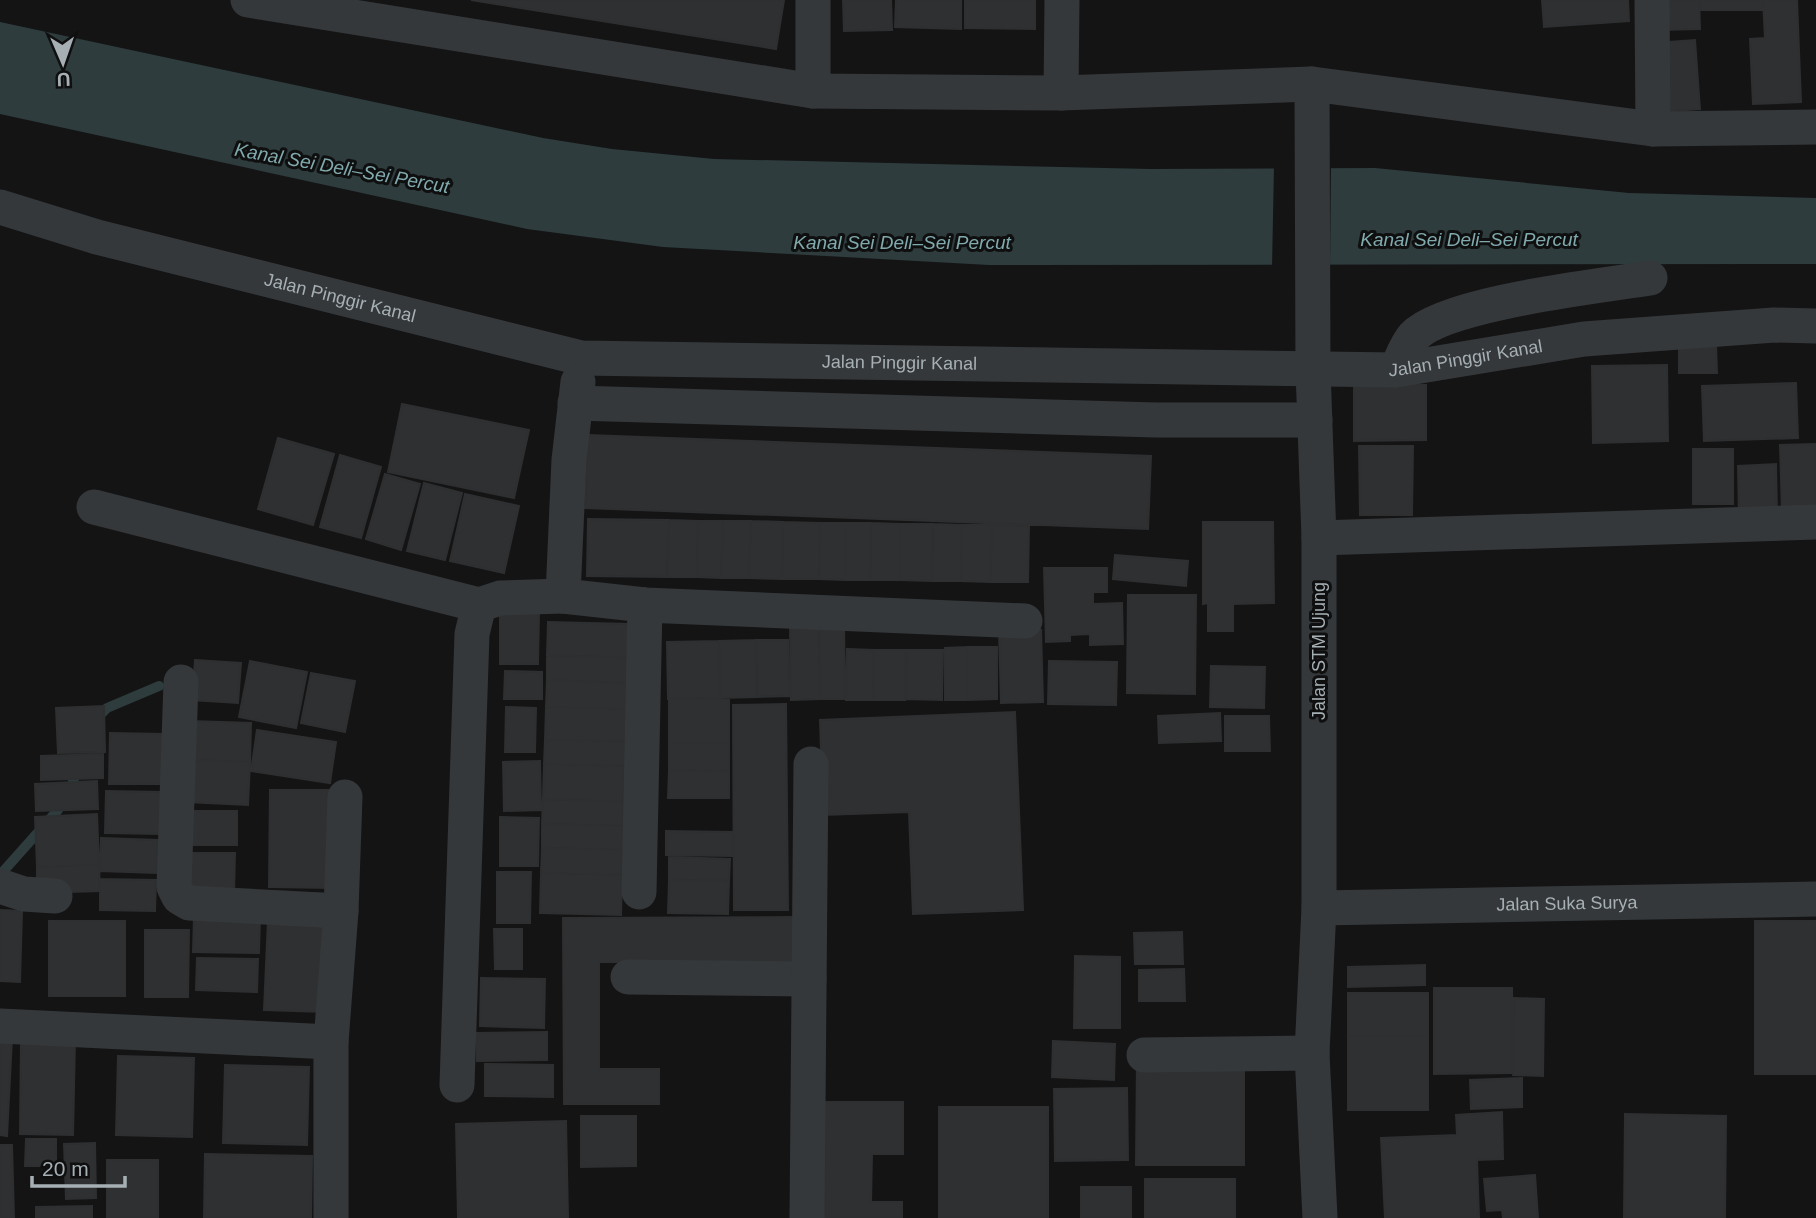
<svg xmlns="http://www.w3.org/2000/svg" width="1816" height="1218" font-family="Arial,sans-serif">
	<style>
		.water { fill: #2e3c3d }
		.pier { fill: #141415 }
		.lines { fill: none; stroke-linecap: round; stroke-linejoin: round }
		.stream { stroke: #2e3c3d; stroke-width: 10 }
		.building { fill: #2f3031; stroke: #2e2f31; stroke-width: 2 }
		.minor { stroke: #35383a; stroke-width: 35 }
		.labels { text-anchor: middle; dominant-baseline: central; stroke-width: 6; stroke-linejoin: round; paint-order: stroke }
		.street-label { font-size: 18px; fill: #a6b0b4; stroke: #0f0f10 }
		.water-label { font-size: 19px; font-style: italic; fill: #80aaad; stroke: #0f0f10 }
	</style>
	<rect width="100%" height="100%" fill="#141415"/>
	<path class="water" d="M0,22l543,116 69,11 102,10 436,10 225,-1 254,25 187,5v66l-827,1 -326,-18 -136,-18 -527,-115z"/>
	<path class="pier" d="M1331,164l-1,104h-58l2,-103z"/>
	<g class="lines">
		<path class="stream" d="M95,720l12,-12 52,-22
			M0,875l57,-64 12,-17 9,-28"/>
	</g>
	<path class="building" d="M471,0h313l-8,49z
		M843,0h48l1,30 -48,1z
		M896,0h65v29l-66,-2z
		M965,0h70v29l-70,-1z
		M1542,0h86l1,21 -85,6z
		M1658,0h41l1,29 -41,1z
		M1701,0h61v10h-61z
		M1763,0h34l4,102 -48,2 -3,-65 15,-1z
		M1695,40l5,69 -41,3 -4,-69z
		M1716,343l1,30h-38v-29z
		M1667,365l1,76 -75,2 -1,-77z
		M1796,383l2,55 -94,3 -2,-55z
		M1354,385h72v55l-72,1z
		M402,404l127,26 -15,68 -126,-26z
		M588,435l563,21 -3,73 -563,-21z
		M278,438l56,16 -21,71 -55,-16z
		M1816,444v67l-34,1 -2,-67z
		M1359,446h54l-1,69h-52z
		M1693,449h40v55h-40z
		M340,455l41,12 -20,71 -41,-11z
		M1776,464l1,52 -38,1 -1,-51z
		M385,474l35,10 -19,66 -35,-11z
		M424,483l38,10 -17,67 -38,-9z
		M465,494l54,12 -15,67 -54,-12z
		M588,519l81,1 -2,57 -80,-1z
		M669,520l29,1 -1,56h-30z
		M698,521h25l-2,57 -24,-1z
		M723,521h28l-2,57h-28z
		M751,521l32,1 -1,57 -33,-1z
		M783,522l37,1 -1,56h-37z
		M1203,522h70l1,81 -41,1v27h-25v-28l-5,1z
		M820,523h25v57l-26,-1z
		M845,523h26l-1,57h-25z
		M871,523l29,1v56h-30z
		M900,524h33l-1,57 -32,-1z
		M933,524l29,1 -1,56h-29z
		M962,525h30l-2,57 -29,-1z
		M992,525l37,1 -1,56h-38z
		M1115,555l73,6 -2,25 -73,-7z
		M1044,568h63v24h-14v12l29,-1 1,41 -33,1v-11l-20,1v6l-24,1z
		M1128,595h68l-1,99 -68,-1z
		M500,612h39l-1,52h-38z
		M548,622l81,2 -1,34 -81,-3z
		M819,624h25l1,75h-25z
		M819,624l1,75 -29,1 -1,-75z
		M1041,630l2,72 -42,1 -2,-72z
		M756,640h32l1,56 -32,1z
		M756,640l1,57 -37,1 -1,-57z
		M719,641l1,57 -52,1 -1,-57z
		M967,647h30v52l-30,1z
		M967,647v53h-22v-52z
		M847,649l27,1 -1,50h-27z
		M874,650h32l-1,50h-32z
		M907,650h36l-1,50 -36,-1z
		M547,655l81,3 -1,25 -80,-3z
		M195,660l46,3 -3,40 -46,-3z
		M250,661l57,11 -11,56 -57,-11z
		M1049,661l68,1 -1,43 -68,-1z
		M1211,666l54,1 -1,41 -54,-1z
		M505,671l37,1v27h-38z
		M311,673l44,8 -10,51 -44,-9z
		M547,680l80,3 -1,26 -80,-2z
		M669,699h60v44h-60z
		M786,704l2,206h-54l-1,-205z
		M104,706l1,46 -47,1 -2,-45z
		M506,707l30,1 -1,44h-30z
		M546,707l80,2v32l-81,-1z
		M1015,712l8,198 -110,4 -4,-102 -86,3 -3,-95z
		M1220,713l1,28 -62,2 -1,-27z
		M1225,716h44l1,35h-45z
		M190,721l61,2 -1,39 -61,-2z
		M257,730l79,12 -6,41 -79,-12z
		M110,733l54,1v50h-55z
		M545,740l81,1 -1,25 -81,-2z
		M669,743h60v28l-60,-1z
		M103,754v24l-62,2v-24z
		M189,760l61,2 -2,43 -61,-3z
		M540,761l1,49 -37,1 -1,-49z
		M544,764l81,2 -2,36 -80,-3z
		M669,770l60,1v27h-61z
		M97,781l1,28 -62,2 -1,-27z
		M270,790h64l-1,98 -64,-1z
		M106,791l56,1 -1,42 -56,-1z
		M543,799l80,3v24l-81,-2z
		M186,811h51v34h-50z
		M97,814l2,51 -62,2 -2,-50z
		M500,817l39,1 -1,48h-38z
		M542,824l81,2 -1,24 -80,-2z
		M666,831l66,1v24l-66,-1z
		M101,838l57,2 -1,33 -57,-2z
		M542,848l80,2v25l-81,-2z
		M185,853h50l-1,40 -49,-1z
		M669,857l61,2 -1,22 -60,-1z
		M99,865l1,26 -63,2v-26z
		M497,872h34l-1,51h-33z
		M541,873l81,2 -1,40 -81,-2z
		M100,879l56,1 -1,31 -55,-1z
		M669,880l60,1 -1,33 -60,-1z
		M0,910l22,1 -2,71 -20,-1z
		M194,916l66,2 -1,35 -66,-1z
		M795,917v45h-196v107h60v35h-95l-1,-186z
		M268,920l60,2 -3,90 -61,-2z
		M49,921h76v75h-76z
		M1755,921h61v153h-61z
		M494,929h28v40h-27z
		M145,930h44l-1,67h-43z
		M1182,932l1,32h-48l-1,-31z
		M1075,956l45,1v71h-46z
		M197,958l61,1 -1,33 -61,-2z
		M1425,965v20l-77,2v-20z
		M1184,969l1,32h-46v-31z
		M481,978l64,1 -1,49 -64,-2z
		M1434,988h78l1,85 -79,1z
		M1348,993h80v43h-80z
		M1514,998l30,1 -1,77 -30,-1z
		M547,1032v28l-70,1v-28z
		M1348,1036h80v74h-80z
		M0,1038h12l-5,98 -7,-1z
		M21,1039l54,1 -2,95 -53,-1z
		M1053,1041l62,3 -1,36 -62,-3z
		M118,1056l76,2 -2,79 -76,-2z
		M1137,1060h107v105h-108z
		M485,1064l68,1v32l-68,-1z
		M225,1065l84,2 -2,78 -84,-2z
		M1522,1078v29l-51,2 -1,-29z
		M1127,1088l1,72 -73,1 -1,-72z
		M825,1102h78v52h-31l-1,48h31v16h-77z
		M939,1107h109v111h-109z
		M1502,1112l1,47 -26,1 2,58h-94l-4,-80 76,-3 -1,-20z
		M1625,1114l101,2 -1,102h-101z
		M581,1116h55v50l-55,1z
		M566,1121l2,97h-110l-2,-94z
		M26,1139h30v27h-31z
		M95,1143l1,55 -30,1 -2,-55z
		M0,1145h12l2,73h-14z
		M205,1154l107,2 -1,62h-107z
		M107,1160h51v58h-51z
		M1535,1175l3,43h-35l-1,-8 -15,1 -3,-32z
		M1145,1179h90v39h-90z
		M1081,1187h50v31h-50z
		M92,1206v12h-56v-11z"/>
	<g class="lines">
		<g class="minor">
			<path d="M248,0l565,91 248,2 251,-9 341,45 163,-2"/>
			<path d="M813,0v91"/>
			<path d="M1652,0l1,129"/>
			<path d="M1312,84l1,286 6,168v370l-7,145 8,165"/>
			<path d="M1061,93l1,-93"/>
			<path id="s1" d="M0,207l97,30 484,121 815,12 188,-31 190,-14 42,1"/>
			<path d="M1396,370c5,-10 10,-25 18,-34 31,-33 186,-50 236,-58"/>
			<path d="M578,382l-9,78 -6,136 82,9 380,16"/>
			<path d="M575,403l581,17h159"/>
			<path d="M94,507l385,98"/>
			<path d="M1319,538l497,-16"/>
			<path d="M181,682l-7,205 5,10 10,6 152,8"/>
			<path d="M0,886l24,8 31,2"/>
			<path d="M639,892l6,-287"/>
			<path id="s2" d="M1319,908l497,-9"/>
			<path d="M628,977l181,2"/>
			<path d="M0,1026l331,16"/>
			<path d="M1144,1055l168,-2"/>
			<path d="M457,1085l15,-451 7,-29 21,-7 63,-2"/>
			<path d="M331,1218v-176l10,-131 4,-114"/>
			<path d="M807,1218l4,-454"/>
		</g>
	</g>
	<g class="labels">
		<g class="street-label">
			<text stroke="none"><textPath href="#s1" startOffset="352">Jalan Pinggir Kanal</textPath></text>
			<text stroke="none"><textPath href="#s1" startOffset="1486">Jalan Pinggir Kanal</textPath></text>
			<text stroke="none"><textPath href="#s1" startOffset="919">Jalan Pinggir Kanal</textPath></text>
			<text transform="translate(1319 651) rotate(-90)">Jalan STM Ujung</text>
			<text stroke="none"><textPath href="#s2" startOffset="248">Jalan Suka Surya</textPath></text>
		</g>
		<g class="water-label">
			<text transform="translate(342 168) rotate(10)">Kanal Sei Deli–Sei Percut</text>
			<text x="1469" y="239">Kanal Sei Deli–Sei Percut</text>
			<text x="902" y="242">Kanal Sei Deli–Sei Percut</text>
		</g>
	</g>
	<g transform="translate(63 63) rotate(178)" stroke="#0f0f10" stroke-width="5" paint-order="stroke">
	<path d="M0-5L12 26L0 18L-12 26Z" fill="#a6b0b4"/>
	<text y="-10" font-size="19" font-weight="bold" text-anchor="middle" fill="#a6b0b4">U</text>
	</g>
	<path d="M32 1176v10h93v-10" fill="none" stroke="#a6b0b4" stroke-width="3.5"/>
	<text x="42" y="1176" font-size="21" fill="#a6b0b4" stroke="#0f0f10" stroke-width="5" paint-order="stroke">20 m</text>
</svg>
